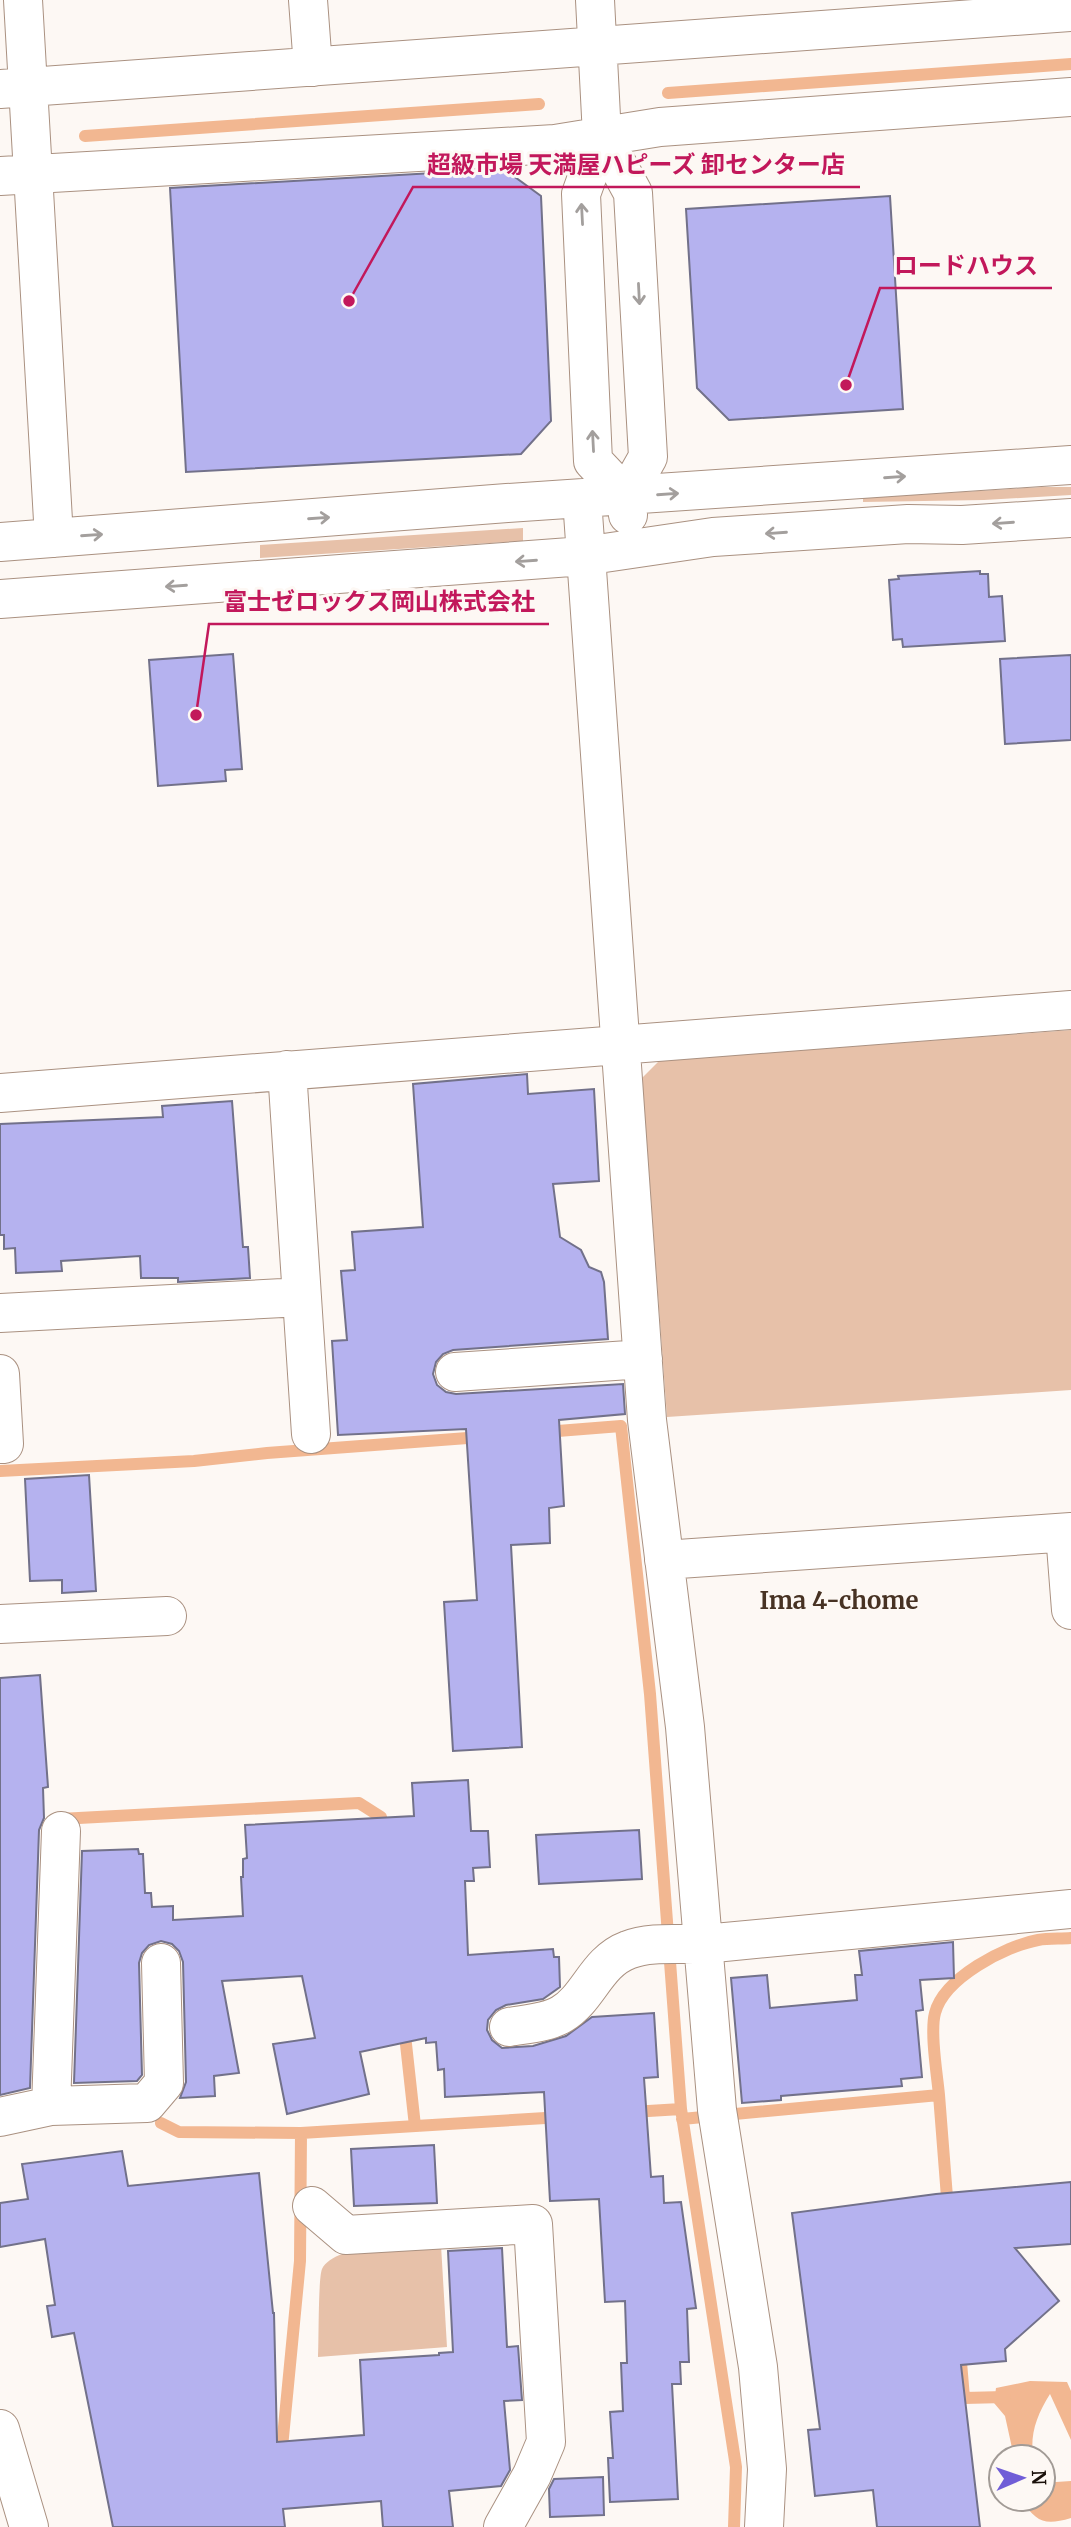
<svg xmlns="http://www.w3.org/2000/svg" width="1071" height="2527" font-family="Merriweather,'Noto Sans JP',serif">
	<style>
		.green { fill: #e7c1a9 }
		.water { fill: #f2b791 }
		.lines { fill: none; stroke-linecap: round; stroke-linejoin: round }
		.stream { stroke: #f2b791; stroke-width: 12 }
		.building { fill: #b5b2ef; stroke: #72718a; stroke-width: 2 }
		.minor-casing { stroke: #aa9181; stroke-width: 40 }
		.minor { stroke: #fff; stroke-width: 38 }
		.oneway { stroke: #a39f9d }
		.labels { text-anchor: middle; dominant-baseline: central; stroke-width: 6; stroke-linejoin: round; paint-order: stroke }
		.neighbourhood-label { font-size: 24px; font-weight: bold; fill: #473223; stroke: #fdf8f4 }
		.leader { fill: none; stroke: #c2185b; stroke-width: 2.5 }
		.callout-dot { fill: #c2185b; stroke: #fdf8f4; stroke-width: 2.5 }
		.callout-label { font-size: 24px; text-anchor: middle; font-weight: bold; fill: #c2185b; stroke: #fdf8f4; stroke-width: 6; stroke-linejoin: round; paint-order: stroke }
	</style>
	<rect width="100%" height="100%" fill="#fdf8f4"/>
	<path class="green" d="M1042,487h29v8l-87,5 -121,2v-4z
		M523,528v13l-263,17v-13z
		M1071,1030v360l-404,27 -25,-339 17,-17z
		M441,2245l6,102 -129,10c1,-15 0,-78 4,-88 14,-27 91,-23 119,-24z"/>
	<path class="water" d="M1030,2381l37,1 4,9v49l-21,-46c-13,21 -20,39 -17,63h-19l-9,-41 -11,-13 2,-15z
		M1043,2476l13,6 15,-1v37c-27,8 -34,4 -50,-18l22,-1z"/>
	<g class="lines">
		<path class="stream" d="M668,93l403,-29
			M85,136l454,-32
			M545,1432l76,-6 29,268 31,415 55,358 -2,60
			M0,1471l194,-10 73,-8 214,-16
			M60,1819l299,-16 22,14 2,17
			M404,2026l11,100
			M939,2095l9,115
			M632,2112l49,-3
			M682,2119l257,-24c-2,-21 -9,-63 -4,-82 9,-35 70,-67 103,-73 11,-2 22,-1 33,-2
			M161,2123l18,9 122,1 261,-16
			M960,2350l4,48 41,-1
			M281,2458l19,-197 1,-128"/>
	</g>
	<path class="building" d="M504,169l37,27 10,225 -30,33 -335,18 -16,-284z
		M890,196l13,213 -174,11 -32,-32 -11,-179z
		M980,571v3h8l1,23 13,-1 3,45 -102,6 -1,-8 -9,1 -4,-60 10,-1 -1,-3z
		M233,654l9,115 -17,1 1,11 -68,5 -9,-126z
		M1071,655v85l-66,4 -5,-85z
		M527,1074l1,20 66,-5 5,92 -46,3 7,53 21,13 8,17 12,5 3,10 4,57 -155,11 -10,4 -7,8 -3,12 4,11 9,7 10,2 167,-10 2,30 -66,6 5,86 -15,2 1,35 -39,2 11,202 -69,4 -9,-149 33,-2 -11,-171 -128,6 -6,-94 15,-1 -6,-69 14,-1 -3,-38 71,-5 -10,-143z
		M232,1101l11,146h5l2,31 -72,4v-4h-37l-1,-22 -79,5 1,10 -46,2 -1,-25 -11,1v-14h-4v-111l163,-7 -1,-11z
		M89,1475l7,116 -34,2v-13l-32,1 -5,-102z
		M40,1675l8,112 -5,1 1,30 -5,12 -9,258 -30,7v-417z
		M468,1780l3,51h17l2,36 -17,1 1,13h-9l3,74 85,-6 1,8h5l1,30 -17,12 -37,6 -10,5 -8,10 -1,10 5,10 10,8 31,-2 33,-10 26,-19 62,-4 4,64 -14,1 7,99 12,-1 1,27 17,-1 15,106 -9,1 2,53h-9l1,22h-9l6,115 -68,3 -2,-44h5l-3,-46 13,-1 -2,-48h6l-2,-62 -20,1 -6,-103 -49,2 -6,-109 -99,5 -1,-28 -6,1 -2,-28 -10,1v-5l-66,14 9,42 -82,20 -14,-70 42,-6 -13,-62 -80,5 17,92 -25,3 1,20 -35,2 6,-16 -3,-120 -4,-11 -7,-7 -11,-3 -12,4 -7,8 -3,10 3,112 -5,6 -63,2 8,-232 56,-2 1,5h4l2,39h6l1,14 21,-1v14l70,-4 -2,-39h2v-18l4,-1 -2,-33 169,-9 -2,-33z
		M639,1830l3,49 -103,5 -3,-49z
		M953,1942l1,36 -34,2 3,30 -7,1 6,66 -21,2 1,7 -121,10v4l-39,3 -11,-125 36,-3 3,33 87,-8 -2,-25h7l-3,-24z
		M434,2145l3,58 -83,3 -3,-57z
		M122,2151l6,35 131,-13 14,140h1l3,129 87,-7 -4,-75 79,-5v-2l14,-1 -5,-101 54,-3 5,99 11,-1 4,54 -18,1 6,69 -9,16 -52,5 4,36h-70l-2,-26 -98,8 2,18h-172l-39,-194 -22,4 -5,-31 8,-1 -10,-66 -45,8v-44l28,-4 -6,-35z
		M1071,2182v62l-56,4 44,53 -54,48 1,12 -45,4 19,162h-103l-4,-37 -58,6 -7,-66 12,-1 -28,-216 144,-19z
		M603,2477l1,38 -54,2 -1,-28 5,-10z"/>
	<g class="lines">
		<g class="minor-casing">
			<path id="minor" d="M23,0l31,538
				M308,0l5,67
				M595,0l7,136 -21,58 12,267 33,35
				M0,89l1071,-77
				M602,136l31,57 15,264 -22,39 2,19
				M0,176l555,-32 105,-17 411,-30
				M582,499l65,921 38,307 32,383 41,257 9,102 -3,58
				M0,542l507,-39 564,-38
				M0,599l584,-43 129,-19 195,-13 54,1 109,-7
				M287,1070l24,364
				M0,1093l1071,-83
				M0,1313l302,-16
				M455,1372l188,-13
				M0,1374l4,70h-4
				M1065,1533l6,77
				M664,1560l407,-28
				M0,1624l167,-8
				M509,2027c18,-3 38,-4 53,-13 27,-16 34,-52 66,-64 22,-9 52,-5 76,-6l367,-35
				M51,2106l10,-275
				M0,2117l51,-11 96,-3 17,-20 -3,-120
				M312,2206l34,29 187,-11 13,218 -14,33 -29,52
				M0,2429l29,98"/>
		</g>
		<use href="#minor" class="minor"/>
	</g>
	<defs><path id="oneway-shaft" d="M-6 0H5M1.5-3L5.5 0L1.5 3" fill="none" stroke-width="1.6" stroke-linecap="round" stroke-linejoin="round" transform="scale(1.75)"/></defs>
	<g class="oneway">
		<use href="#oneway-shaft" transform="translate(582 214) rotate(-93)"/>
		<use href="#oneway-shaft" transform="translate(639 294) rotate(87)"/>
		<use href="#oneway-shaft" transform="translate(593 441) rotate(-93)"/>
		<use href="#oneway-shaft" transform="translate(895 477) rotate(-4)"/>
		<use href="#oneway-shaft" transform="translate(668 494) rotate(-4)"/>
		<use href="#oneway-shaft" transform="translate(319 518) rotate(-4)"/>
		<use href="#oneway-shaft" transform="translate(1003 523) rotate(176)"/>
		<use href="#oneway-shaft" transform="translate(776 533) rotate(176)"/>
		<use href="#oneway-shaft" transform="translate(92 535) rotate(-4)"/>
		<use href="#oneway-shaft" transform="translate(526 561) rotate(176)"/>
		<use href="#oneway-shaft" transform="translate(176 586) rotate(176)"/>
	</g>
	<g class="labels">
		<g class="neighbourhood-label">
			<text x="839" y="1600">Ima 4-chome</text>
		</g>
	</g>
	<path class="leader" d="M349 301L413 187H860M846 385L880 288H1052M196 715L209 624H549"/>
	<g class="callout-dot">
		<circle cx="349" cy="301" r="7"/>
		<circle cx="846" cy="385" r="7"/>
		<circle cx="196" cy="715" r="7"/>
	</g>
	<g class="callout-label">
		<text x="636" y="173">超級市場 天満屋ハピーズ 卸センター店</text>
		<text x="966" y="274">ロードハウス</text>
		<text x="379" y="610">富士ゼロックス岡山株式会社</text>
	</g>
	<g transform="translate(1022 2478) rotate(88)"><circle r="33" fill="#fdf8f4" stroke="#a29b96" stroke-width="2"/>
	<path d="M0-5L12 26L0 18L-12 26Z" fill="#705dd7"/>
	<text y="-10" font-size="19" font-weight="bold" text-anchor="middle" fill="#19100a">N</text>
	</g>
</svg>
